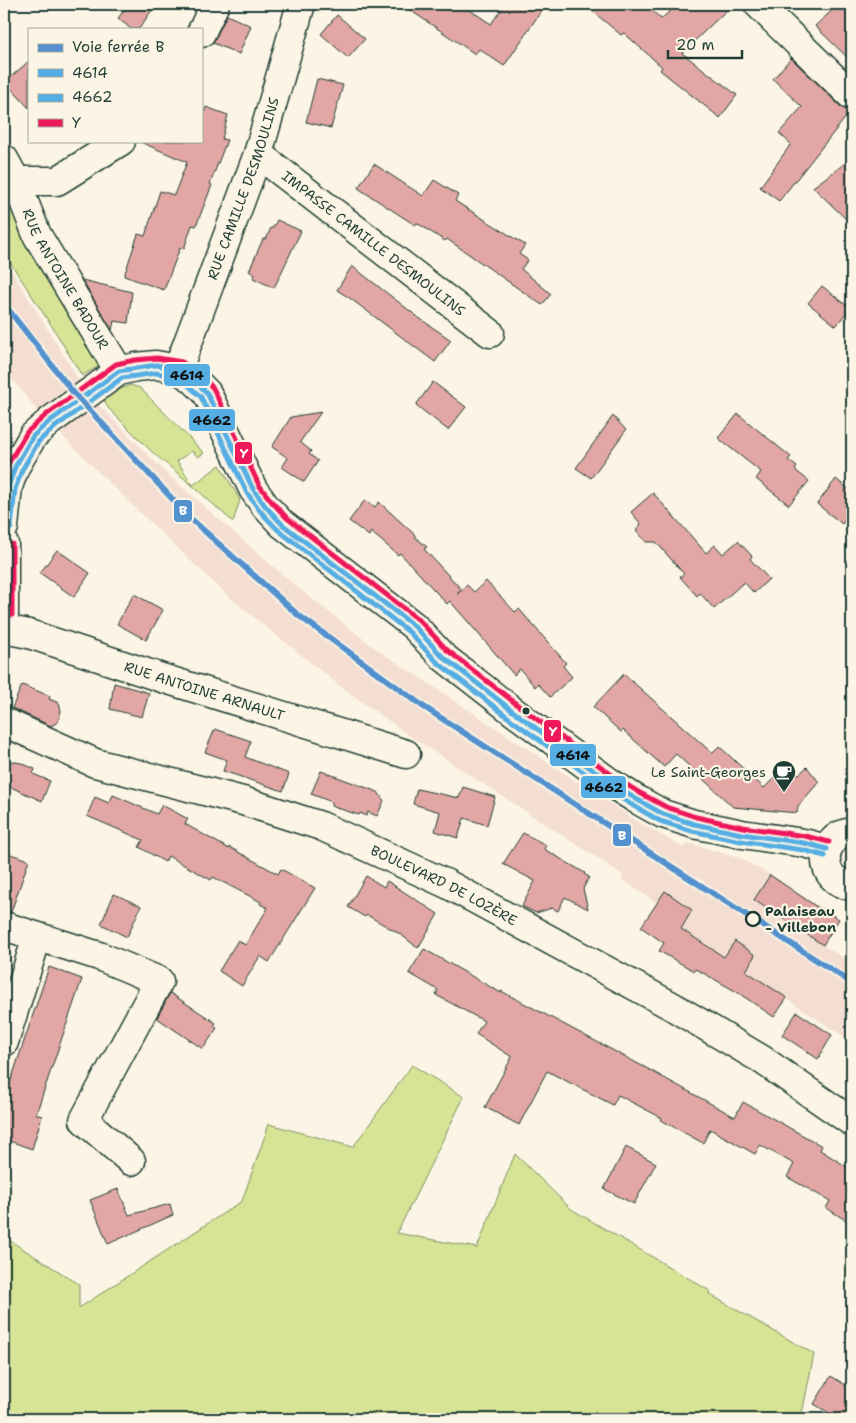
<svg xmlns="http://www.w3.org/2000/svg" width="856" height="1423" font-family="'Shantell Sans',sans-serif">
	<style>
		.built { fill: #f4ded2 }
		.green { fill: #d7e395; stroke: #7b9064 }
		.building { fill: #e2a7a4; stroke: #1f3d34 }
		.lines { fill: none; stroke-linecap: round; stroke-linejoin: round }
		.minor-casing { stroke: #1f3d34; stroke-width: 31 }
		.minor { stroke: #fcf5e5; stroke-width: 28 }
		.bus-1-casing { stroke: #fcf5e5; stroke-width: 9 }
		.bus-2-casing { stroke: #fcf5e5; stroke-width: 9 }
		.bus-3-casing { stroke: #fcf5e5; stroke-width: 9 }
		.bus-1 { stroke: #54aee3; stroke-width: 5 }
		.bus-2 { stroke: #54aee3; stroke-width: 5 }
		.bus-3 { stroke: #ed195a; stroke-width: 5 }
		.rail-1-casing { stroke: #fcf5e5; stroke-width: 10 }
		.rail-1 { stroke: #5291ce; stroke-width: 6 }
		.bus-dot { fill: #1f3d34; stroke: #fcf5e5; stroke-width: 2 }
		.stop-dot { fill: #fcf5e5; stroke: #1f3d34; stroke-width: 2.5 }
		.labels { text-anchor: middle; dominant-baseline: central; stroke-width: 4.5; stroke-linejoin: round; paint-order: stroke }
		.street-label { font-size: 14px; fill: #1f3d34; stroke: #fcf5e5 }
		.poi-label { font-size: 14px; fill: #1f3d34; stroke: #fcf5e5; text-anchor: end }
		.stop-label { font-size: 14px; font-weight: bold; fill: #1f3d34; stroke: #fcf5e5; text-anchor: start }
		.line-badge { stroke: #fcf5e5; stroke-width: 2 }
		.badge-label { font-size: 14px; text-anchor: middle; font-weight: bold; fill: #fff }
		.pale-badge-label { font-size: 14px; text-anchor: middle; font-weight: bold; fill: #111 }
	</style>
	<rect width="100%" height="100%" fill="#fcf5e5"/>
	<filter id="ink" filterUnits="userSpaceOnUse"><feTurbulence type="fractalNoise" baseFrequency=".02" numOctaves="2"/><feDisplacementMap in="SourceGraphic" scale="10" xChannelSelector="R" yChannelSelector="G"/><feConvolveMatrix kernelMatrix="1 2 1 2 8 2 1 2 1" color-interpolation-filters="sRGB"/></filter>
	<g filter="url(#ink)">
		<path class="built" d="M4,258l76,124 15,19 71,72 132,115 77,60 254,168 54,32 5,-5 54,16 28,16 44,29 -16,26 54,33v79l-199,-132 4,-7 -36,-24 2,-4 -216,-141 -67,-48 -110,-88 -95,-90 -95,-94 -36,-45z"/>
		<path class="green" d="M4,176l98,188 -20,12 -29,-48 -49,-75z
			M130,385l10,3 64,65 -6,4 -6,-6 -15,10 16,24 27,-20 20,35 -7,22 -40,-36 -42,-35 -43,-43 -5,-11z
			M412,1065l52,32 -67,136 80,15 38,-94 56,55 139,82 -1,3 105,60 -13,65h-797v-182l75,47v24l163,-107 27,-77 84,23z"/>
		<path class="building" d="M129,4h27l-17,25h-8l-13,-11z
			M401,4h60l30,20 14,-20h41l-42,62 -25,-17 -4,5z
			M584,4h61l16,15 17,-15h55l-51,49 55,42 -17,23 -60,-48 2,-3 -38,-34 -3,2z
			M839,4h13v58l-37,-36z
			M227,15l24,11 -12,28 -26,-11z
			M337,15l28,24 -17,19 -27,-24z
			M791,58l50,49 9,5 -71,89 -19,-14 31,-43 -12,-11 23,-26 -29,-28z
			M29,61v47l-24,-26z
			M317,79l26,6 -12,43 -25,-6z
			M206,107l22,8 -6,24 5,1 -17,44 2,1 -16,41 -4,-1 -8,24 -4,-1 -16,42 -40,-14 14,-42 7,2 15,-45 14,4 13,-33 -49,-21h63v-19z
			M852,158v67l-39,-38z
			M374,164l49,32 11,-16 24,15 -3,6 70,44 -6,9 9,6 -7,9 30,25 -9,11 -95,-66 -2,2 -28,-18 -2,2 -57,-37z
			M277,220l24,11 -27,57 -21,-10 2,-3 -6,-4 14,-32h3l5,-11h2z
			M352,266l67,52 32,22 -16,22 -84,-63 -14,-9z
			M82,280l50,12 -4,31 -14,-2 -2,9z
			M822,286l28,22 -14,18 -28,-23z
			M433,382l33,25 -18,23 -32,-25z
			M321,412l-21,30 11,9 -2,3 9,7 -14,21 -22,-15 6,-9 -16,-11 19,-30z
			M738,414l53,43 -3,3 9,7 -2,3 14,11 -20,24 -33,-26 5,-7 -43,-34z
			M613,416l13,14 -35,48 -15,-10z
			M836,479l16,13v20l-10,12 -25,-20z
			M653,493l53,60 9,-8 8,9 15,-13 14,15 -2,3 19,20 -15,14 -10,-11 -30,27 -14,-16 -3,3 -17,-19 4,-3 -28,-32h-10l-10,-12 5,-6 -10,-12z
			M365,500l10,7 4,-5 36,33v2l12,10 -3,2 38,41 -5,4 10,-9 7,7 12,-11 29,31 4,-3 47,54 -3,3 9,11 -22,20 -12,-13 -3,3 -15,-18 -6,6 -64,-74 -3,3 -47,-51 -2,2 -27,-23 -2,4 -20,-15z
			M57,550l33,23 -16,24 -34,-24z
			M134,594l29,16 -17,30 -29,-16z
			M624,674l88,79 7,-7 45,42 16,-16 19,2 8,-7 12,15 -21,24 -1,7 -64,-6 -57,-53 -12,13 -41,-37 -2,2 -28,-25z
			M114,683l35,10 -7,24 -32,-8z
			M22,685l28,11 -1,3 10,4 2,8 -3,11 -7,4 -39,-18z
			M215,729l36,12 -6,16 44,17 -6,17 -60,-20 4,-11 -22,-8z
			M4,760l17,3 14,6 -2,5 17,7 -8,20 -38,-17z
			M321,771l57,21 6,9 -7,15 -9,-4 -1,4 -7,-3 -1,2 -28,-9 1,-4 -21,-8z
			M463,787l32,10 -8,28 -23,-7 -6,20 -23,-7 5,-19 -27,-8 4,-15 42,9z
			M113,795l44,19 5,-9 26,14 -3,5 44,25v-2l49,27 3,-5 34,19 -46,74 -9,-6 -18,30 -23,-15 19,-31 7,5 23,-37 -8,-4 1,-2 -48,-25 -2,3 -43,-24 -3,6 -26,-15 4,-7 -56,-24 8,-19 14,6z
			M523,833l23,12 -2,4 41,24 -1,1 5,3 -6,12 5,20 -23,-12 -7,14 -6,-3 -16,5 -14,-7 13,-25 -32,-17z
			M4,852l25,8 -18,52 -7,-1z
			M770,875l44,30 25,14 -16,26 -69,-45z
			M366,876l18,11 3,-6 51,33 -20,34 -18,-14 -33,-19 -2,2 -17,-10z
			M665,891l27,19 -11,19 43,28 11,-16 20,14 -9,16 41,27 -13,19 -37,-25 -32,-18 -10,-5 -1,2 -35,-20 5,-8 -23,-16z
			M114,894l27,12 -14,31 -26,-13z
			M424,949l77,44v-2l145,77 89,49 8,-15 79,44 -2,4 32,20v54l-26,-16 4,-7 -43,-24 7,-13 -34,-19 -5,9 -45,-25 -7,14 -42,-23 1,-2 -44,-23 -5,10 -66,-34 -28,54 -34,-18 27,-50 -36,-23 8,-13 -48,-26 2,-5 -29,-17z
			M49,967l33,12 -46,135 6,2 -10,33 -28,-10v-38z
			M170,993l46,30 -2,3 3,2 -14,21 -46,-31z
			M797,1012l35,23 -14,24 -36,-24z
			M626,1147l30,16 -22,41 -30,-15z
			M118,1189l11,26 41,-11 3,11 -65,29 -18,-44z
			M831,1376l21,13v19l-6,11h-7l-25,-15z"/>
		<g class="lines">
			<g class="minor-casing">
				<g id="minor">
					<path d="M758,4l94,92"/>
					<path d="M201,33l14,-29"/>
					<path id="s1" d="M258,154l232,179"/>
					<path id="s2" d="M4,159l12,22 21,54 82,136"/>
					<path d="M16,181h41l64,-40"/>
					<path id="s3" d="M178,369l80,-215 43,-150"/>
					<path d="M4,527l4,-40 7,-20 18,-31 17,-15 69,-50 17,-4 20,-2 22,4 15,10 14,14 46,96 13,18 16,17 132,102 28,30 72,56 98,72 24,15 27,15 31,10 48,10 62,9 23,6"/>
					<path d="M4,544v71"/>
					<path id="s4" d="M4,629l25,5 133,44 244,76"/>
					<path id="s5" d="M4,722l91,41 148,38 78,25 126,58 223,121 91,54 91,63"/>
					<path d="M852,832c-35,4 -35,50 0,54"/>
					<path d="M4,926l95,30 60,25 -75,139 47,41"/>
					<path d="M4,1042l33,-105"/>
				</g>
			</g>
			<use href="#minor" class="minor"/>
			<g class="bus-1-casing">
				<path id="bus-1" d="M4,527l4,-40 7,-20 18,-31 17,-15 69,-50 37,-6 22,4 15,10 14,14 46,96 13,18 16,17 132,102 28,30 72,56 98,72 24,15 27,15 31,10 48,10 62,9 23,6
					M4,544v71"/>
			</g>
			<g class="bus-2-casing">
				<path id="bus-2" d="M11,528l4,-39 7,-19 17,-29 16,-14 67,-49 34,-5 19,3 13,9 13,12 46,96 14,19 16,17 132,103 28,30 72,56 99,72 24,15 28,16 32,10 49,10 62,9 22,6"/>
			</g>
			<g class="bus-3-casing">
				<path id="bus-3" d="M4,476l4,-12 19,-32 19,-17 70,-51 19,-4 22,-2 25,4 16,11 15,15 46,97 13,17 15,16 132,102 28,30 72,56 97,72 24,15 26,14 30,10 47,10 62,9 24,6
					M12,544v71"/>
			</g>
			<use href="#bus-1" class="bus-1"/>
			<use href="#bus-2" class="bus-2"/>
			<use href="#bus-3" class="bus-3"/>
			<g class="rail-1-casing">
				<path id="rail-1" d="M4,304l68,87 118,127 108,97 126,92 428,276"/>
			</g>
			<use href="#rail-1" class="rail-1"/>
		</g>
	</g>
	<defs>
		<g id="cafe-pin" transform="scale(1.25)"><path d="M0 17L-7.5 6A9.5 9.5 0 1 1 7.5 6Z" fill="#1f3d34" stroke="#fcf5e5"/><path d="M-5.5-4.5H6V0H3Q3 3.5 0 3.5H-2.5Q-5.5 3.5-5.5 0ZM3-3.2v2h1.7v-2ZM-6 4.5H4V6H-6Z" fill="#fff"/></g>
	</defs>
	<g fill-rule="evenodd">
		<use href="#cafe-pin" x="784" y="772"/>
	</g>
	<circle class="bus-dot" cx="526" cy="711" r="4.5"/>
	<circle class="stop-dot" cx="753" cy="919" r="7"/>
	<g class="labels">
		<g class="street-label">
			<text stroke="none"><textPath href="#s3" startOffset="192">RUE CAMILLE DESMOULINS</textPath></text>
			<text stroke="none"><textPath href="#s1" startOffset="146">IMPASSE CAMILLE DESMOULINS</textPath></text>
			<text stroke="none"><textPath href="#s2" startOffset="135">RUE ANTOINE BADOUR</textPath></text>
			<text stroke="none"><textPath href="#s4" startOffset="210">RUE ANTOINE ARNAULT</textPath></text>
			<text stroke="none"><textPath href="#s5" startOffset="471">BOULEVARD DE LOZÈRE</textPath></text>
		</g>
		<g class="poi-label">
			<text x="766" y="772">Le Saint-Georges</text>
		</g>
		<g class="stop-label">
			<text x="765" y="911">Palaiseau<tspan x="765" dy="16">- Villebon</tspan></text>
		</g>
	</g>
	<g class="line-badge">
		<rect x="163" y="363" width="48" height="24" rx="5" fill="#54aee3"/>
		<rect x="188" y="408" width="48" height="24" rx="5" fill="#54aee3"/>
		<rect x="234" y="441" width="19" height="24" rx="5" fill="#ed195a"/>
		<rect x="173" y="499" width="20" height="24" rx="5" fill="#5291ce"/>
		<rect x="543" y="719" width="19" height="24" rx="5" fill="#ed195a"/>
		<rect x="549" y="743" width="48" height="24" rx="5" fill="#54aee3"/>
		<rect x="580" y="775" width="47" height="24" rx="5" fill="#54aee3"/>
		<rect x="612" y="823" width="20" height="24" rx="5" fill="#5291ce"/>
	</g>
	<g class="badge-label">
		<text x="244" y="458">Y</text>
		<text x="183" y="515">B</text>
		<text x="553" y="736">Y</text>
		<text x="622" y="840">B</text>
	</g>
	<g class="pale-badge-label">
		<text x="187" y="380">4614</text>
		<text x="212" y="425">4662</text>
		<text x="573" y="760">4614</text>
		<text x="604" y="792">4662</text>
	</g>
	<rect width="856" height="1423" fill="none" stroke="#fcf5e5" stroke-width="20"/>
	<rect x="10" y="10" width="836" height="1403" fill="none" stroke="#1f3d34" stroke-width="2" filter="url(#ink)"/>
	<rect x="28" y="28" width="175" height="115" fill="#fcf5e5" stroke="#a4ab9e"/>
	<rect x="38" y="44" width="25" height="8" fill="#5291ce" stroke="#a4ab9e"/>
	<text x="72" y="52" font-size="15" fill="#1f3d34">Voie ferrée B</text>
	<rect x="38" y="69" width="25" height="8" fill="#54aee3" stroke="#a4ab9e"/>
	<text x="72" y="78" font-size="15" fill="#1f3d34">4614</text>
	<rect x="38" y="94" width="25" height="8" fill="#54aee3" stroke="#a4ab9e"/>
	<text x="72" y="102" font-size="15" fill="#1f3d34">4662</text>
	<rect x="38" y="119" width="25" height="8" fill="#ed195a" stroke="#a4ab9e"/>
	<text x="72" y="128" font-size="15" fill="#1f3d34">Y</text>
	<path d="M668 50v8h74v-8" fill="none" stroke="#1f3d34" stroke-width="2.5"/>
	<text x="676" y="50" font-size="15" fill="#1f3d34" stroke="#fcf5e5" stroke-width="4" paint-order="stroke">20 m</text>
</svg>
